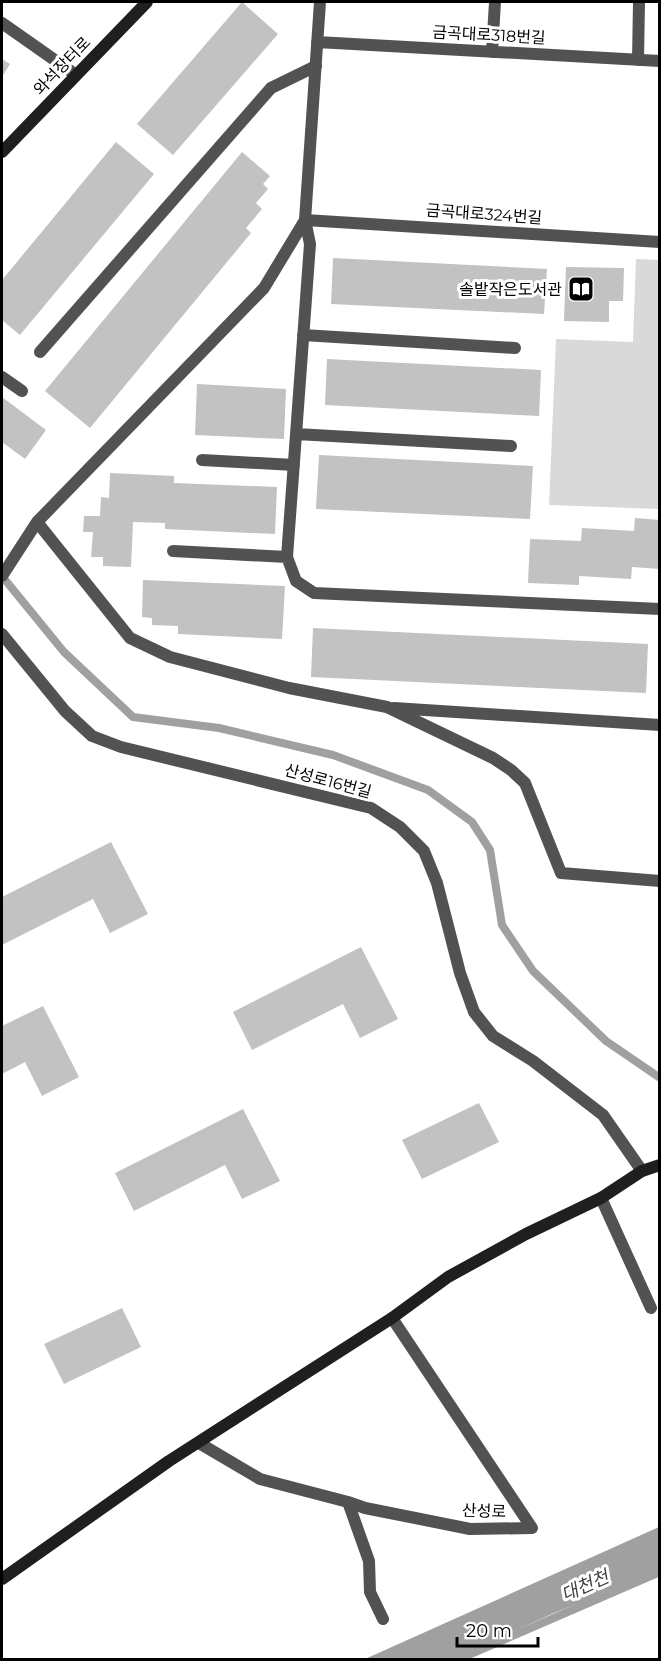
<svg xmlns="http://www.w3.org/2000/svg" width="661" height="1661" font-family="Montserrat,'Noto Sans KR',sans-serif">
	<style>
		.green { fill: #d9d9d9 }
		.water { fill: #a0a0a0 }
		.lines { fill: none; stroke-linecap: round; stroke-linejoin: round }
		.stream { stroke: #a0a0a0; stroke-width: 8 }
		.building { fill: #c2c2c2 }
		.lane { stroke: #525252; stroke-width: 12 }
		.street { stroke: #525252; stroke-width: 12 }
		.secondary { stroke: #1f1f1f; stroke-width: 12 }
		.labels { text-anchor: middle; dominant-baseline: central; stroke-width: 6; stroke-linejoin: round; paint-order: stroke }
		.street-label { font-size: 16px; fill: #000; stroke: #fff }
		.poi-label { font-size: 16px; fill: #000; stroke: #fff; text-anchor: end }
		.water-label { font-size: 18px; font-style: italic; fill: #414141; stroke: #fff }
	</style>
	<rect width="100%" height="100%" fill="#fff"/>
	<path class="green" d="M636,259l23,1v249l-110,-4 7,-166 77,3z"/>
	<path class="water" d="M659,1527v45l-105,41 -101,46h-88z"/>
	<g class="lines">
		<path class="stream" d="M2,576l62,76 69,65 86,11 114,27 95,35 44,32 18,28 12,75 31,46 73,70 54,37
			M457,1660l203,-88"/>
	</g>
	<path class="building" d="M242,2l36,32 -105,121 -36,-31z
		M2,59l8,5 -8,13z
		M116,142l38,32 -134,161 -18,-15v-40z
		M242,152l28,24 -7,8 5,5 -12,14 6,6 -16,19 5,5 -161,195 -45,-37z
		M333,258l214,11 -3,45 -213,-10z
		M566,267l58,1 -1,33h-14v21l-45,-1z
		M327,359l214,11 -2,46 -214,-11z
		M197,384l89,5 -2,50 -89,-4z
		M2,397l44,33 -21,29 -23,-17z
		M319,455l214,11 -3,53 -214,-10z
		M110,473l64,3v7l103,4 -2,47 -110,-5v-6l-32,-1 -2,45 -28,-1v-9h-12l2,-25h-10l1,-16h16l1,-19 8,1z
		M635,518l25,2v49l-28,-2 -1,12 -52,-3v9l-51,-2 2,-44 51,2 1,-13 52,3z
		M143,580l142,6 -3,53 -104,-5v-8l-26,-1v-7l-10,-1z
		M313,628l335,16 -2,49 -335,-16z
		M111,842l37,72 -38,19 -17,-34 -91,46v-48z
		M361,947l37,72 -38,19 -17,-34 -91,46 -19,-38z
		M43,1006l36,71 -37,19 -17,-34 -23,12v-48z
		M479,1103l20,39 -77,37 -20,-39z
		M243,1109l37,72 -38,18 -17,-34 -91,46 -19,-38z
		M122,1308l19,39 -77,37 -20,-40z"/>
	<g class="lines">
		<path class="lane" d="M305,220l5,24 -23,313 9,24 18,12 346,16
			M303,335l212,13
			M40,352l231,-264 45,-22
			M2,377l20,14
			M296,434l215,12
			M202,460l92,5
			M173,551l114,6
			M199,1443l61,36 88,23 17,6 105,21 62,-1 -140,-210
			M348,1502l21,59 1,31 13,27"/>
		<path class="street" d="M320,2l-15,218 -41,68 -227,234 93,116 40,19 119,31 98,19 106,51 18,12 14,13 36,90 99,8
			M2,23l74,52
			M317,42l343,19
			M492,52l3,-50
			M638,60l1,-58
			M305,220l355,22
			M2,576l35,-54
			M2,634l63,77 27,25 29,11 250,61 29,19 24,24 13,32 23,90 14,39 19,24 40,25 70,54 39,56
			M394,708l266,17
			M601,1198l50,110"/>
		<path class="secondary" d="M2,152l145,-150
			M2,1579l167,-118 223,-143 56,-41 78,-43 75,-36 41,-27 18,-6"/>
	</g>
	<defs>
		<g id="library-square" transform="scale(1.35)"><rect x="-9" y="-9" width="18" height="18" rx="4" fill="#000" stroke="#fff"/><path d="M-6-4Q-3-5.5-.7-3.5V5Q-3 3-6 4ZM6-4Q3-5.5 .7-3.5V5Q3 3 6 4Z" fill="#fff"/></g>
	</defs>
	<g fill-rule="evenodd">
		<use href="#library-square" x="581" y="289"/>
	</g>
	<g class="labels">
		<g class="street-label">
			<text transform="translate(489 35) rotate(3)">금곡대로318번길</text>
			<text transform="translate(62 66) rotate(-46)">와석장터로</text>
			<text transform="translate(484 214) rotate(4)">금곡대로324번길</text>
			<text transform="translate(328 781) rotate(15)">산성로16번길</text>
			<text transform="translate(484 1511) rotate(2)">산성로</text>
		</g>
		<g class="poi-label">
			<text x="562" y="289">솔밭작은도서관</text>
		</g>
		<g class="water-label">
			<text transform="translate(585 1586) rotate(-24)">대천천</text>
		</g>
	</g>
	<rect width="661" height="1661" fill="none" stroke="#000000" stroke-width="6"/>
	<path d="M457 1637v9h81v-9" fill="none" stroke="#000000" stroke-width="3"/>
	<text x="466" y="1637" font-size="18" fill="#000000" stroke="#ffffff" stroke-width="4.5" paint-order="stroke">20 m</text>
</svg>
